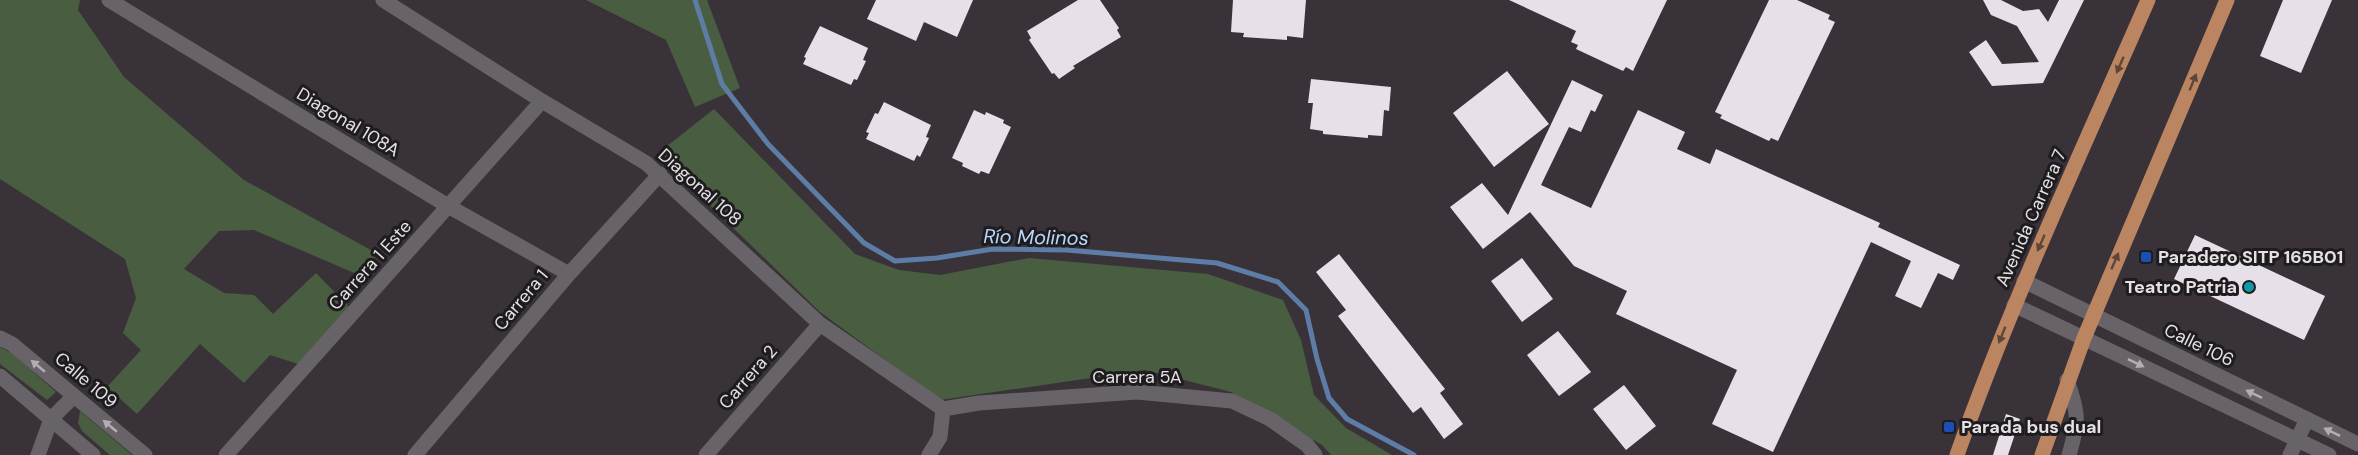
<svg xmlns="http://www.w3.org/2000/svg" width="2358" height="455" font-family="'DM Sans',sans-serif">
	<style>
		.green { fill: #495e40 }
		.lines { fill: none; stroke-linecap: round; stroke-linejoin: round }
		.stream { stroke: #5e7da6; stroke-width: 5 }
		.building { fill: #e7e0e8 }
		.street { stroke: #686269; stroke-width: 15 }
		.secondary { stroke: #686269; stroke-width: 15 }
		.primary { stroke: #bb8561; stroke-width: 15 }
		.oneway { fill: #5d4639 }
		.oneway2 { fill: #b2aeb3 }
		.transit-dot { fill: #1a4fb4; stroke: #1e1c1f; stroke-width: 2 }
		.culture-dot { fill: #0f9aa8; stroke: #1e1c1f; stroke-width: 2 }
		.labels { text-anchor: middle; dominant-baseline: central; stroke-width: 6; stroke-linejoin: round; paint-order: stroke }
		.street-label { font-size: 18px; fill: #e4e0e4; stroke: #1e1c1f }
		.poi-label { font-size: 18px; font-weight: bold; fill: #e4e0e4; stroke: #1e1c1f; text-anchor: start }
		.water-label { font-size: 20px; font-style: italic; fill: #bad7fd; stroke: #1e1c1f }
	</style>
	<rect width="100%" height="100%" fill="#393339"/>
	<path class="green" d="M0,0h80l-2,10 46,67 120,103 134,74 -19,21 -105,-45 -35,1 -35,38 40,24 30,2 19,19 43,-41 37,38 -55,53 -28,-9 -26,28 -44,-39 -63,70 -30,-27 34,-37 -18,-17 13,-35 -11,-39 -125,-80z
		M586,0h121l33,88 -45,19 -29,-67z
		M714,109l141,145 44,16 41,5 89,-17 179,16 75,26 18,40 13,55 32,33 46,27h-61l-9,-10 -91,-53 -86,-22 -205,30 -120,-88 -163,-158z
		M0,347l13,7 43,38 -9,8 -47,-36z
		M80,411l52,44h-22l-28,-24 -4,-8z"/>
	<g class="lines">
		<path class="stream" d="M695,0l27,84 46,60 96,99 31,18 42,-3 56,-9 74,1 150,13 61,19 28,28 11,49 12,39 18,21 67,36"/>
	</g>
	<path class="building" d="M876,0h97l-16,37 -33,-15 -8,19 -49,-22z
		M1078,0h22l19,28 -2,2 4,7 -48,29 2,2 -16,11 -5,-6 -2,1 -23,-34 2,-2 -4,-7z
		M1233,0h73l-3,38 -16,-2v4l-44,-3 1,-4 -13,-1z
		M1509,0h158l-34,71 -7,-4 -3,4 -47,-22 2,-4 -7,-3 5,-11z
		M1769,0h28l33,15 -2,4 7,3 -57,119 -7,-3 -2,3 -49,-23 2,-3 -7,-3z
		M1983,0h18l22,11 16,-2 9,13 11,-22h25l-41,83 -51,3 -23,-34 17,-12 16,24 37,-2 -22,-36 -26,-11z
		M2283,0h49l-31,73 -41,-17z
		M820,26l48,22 -5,12 3,1 -9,19 -3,-1 -3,6 -48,-21 3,-6 -2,-1z
		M1507,71l42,53 -55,43 -41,-54z
		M1311,79l80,8 -2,24 -5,-1 -2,26 -14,-1v3l-45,-4v-3l-13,-2 3,-26h-5z
		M1572,80l31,15 -8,17 -4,-2 -10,22 -12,-5 -28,58 50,23 47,-98 47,22 -8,17 33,15 6,-15 164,74 -2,4 82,38 -7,15 -15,-7 -17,35 -26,-12 16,-35 -40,-19 -98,210 -61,-28 25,-54 -121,-56 11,-23 -53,-25 -44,-54 -47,37 -33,-42 32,-24 26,32z
		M884,102l47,23 -5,12 3,1 -9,19 -3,-2 -3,6 -48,-22 3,-6 -3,-1 9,-19 3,1z
		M974,110l11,5 1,-3 18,8 -1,3 8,4 -22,47 -8,-3 -2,3 -17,-8 1,-3 -11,-5z
		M2195,235l130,61 -21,44 -130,-61z
		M1339,254l106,135 -5,4 23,31 -19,15 -23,-32 -8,6 -75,-97 8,-6 -30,-38z
		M1522,258l31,41 -31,23 -31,-41z
		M1558,331l33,41 -32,24 -32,-41z
		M1624,385l32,41 -30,24 -33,-41z
		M2006,414l14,5 -12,36h-15z"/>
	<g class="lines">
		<path class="street" d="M109,0l339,206 121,68
			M383,0l159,101 104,62 174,161 123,85
			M0,338l12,6 133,111
			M0,376l93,79
			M2067,380c12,34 12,41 2,75
			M943,409l36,-6 158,-11 95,9 38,18 37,26 8,10
			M38,455l13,-36 23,-23
			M226,455l316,-354
			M415,455l154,-181 91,-100
			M706,455l114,-131
			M929,455l11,-18 3,-28
			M2290,455l17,-36"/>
		<path class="secondary" d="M2024,281l334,163
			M2014,305l315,150"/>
		<path class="primary" d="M1957,455c55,-155 125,-304 191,-455
			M2042,455l42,-117 143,-338"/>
	</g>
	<defs><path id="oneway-solid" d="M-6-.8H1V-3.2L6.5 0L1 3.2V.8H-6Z" transform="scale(1.5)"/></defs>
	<g class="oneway">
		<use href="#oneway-solid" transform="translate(2120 65) rotate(114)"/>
		<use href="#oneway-solid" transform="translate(2193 82) rotate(-68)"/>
		<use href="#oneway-solid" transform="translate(2041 243) rotate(114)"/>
		<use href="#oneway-solid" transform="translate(2115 261) rotate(-66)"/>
		<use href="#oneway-solid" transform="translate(2002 335) rotate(112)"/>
	</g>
	<g class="oneway2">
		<use href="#oneway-solid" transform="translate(2136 363) rotate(26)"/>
		<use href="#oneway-solid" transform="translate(38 366) rotate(-140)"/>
		<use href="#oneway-solid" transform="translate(2254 394) rotate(-154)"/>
		<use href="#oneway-solid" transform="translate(110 426) rotate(-140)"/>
		<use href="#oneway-solid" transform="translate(2332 432) rotate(-154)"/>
	</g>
	<g class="transit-dot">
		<rect x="2140" y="251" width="12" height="12" rx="3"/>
		<rect x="1943" y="421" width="12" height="12" rx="3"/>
	</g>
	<circle class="culture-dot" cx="2249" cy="287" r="6"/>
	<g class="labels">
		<g class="street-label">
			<text transform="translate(348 122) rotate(31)">Diagonal 108A</text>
			<text transform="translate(700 187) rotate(42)">Diagonal 108</text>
			<text transform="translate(2031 218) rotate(-66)">Avenida Carrera 7</text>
			<text transform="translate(370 265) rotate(-48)">Carrera 1 Este</text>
			<text transform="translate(521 300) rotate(-50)">Carrera 1</text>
			<text transform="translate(2199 345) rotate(26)">Calle 106</text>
			<text transform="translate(748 377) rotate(-49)">Carrera 2</text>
			<text x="1137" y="377">Carrera 5A</text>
			<text transform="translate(86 380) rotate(40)">Calle 109</text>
		</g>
		<g class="poi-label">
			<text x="2158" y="257">Paradero SITP 165B01</text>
			<text x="2237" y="287" text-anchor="end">Teatro Patria</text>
			<text x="1961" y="427">Parada bus dual</text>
		</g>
		<g class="water-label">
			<text transform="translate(1036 237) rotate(1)">Río Molinos</text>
		</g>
	</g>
</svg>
